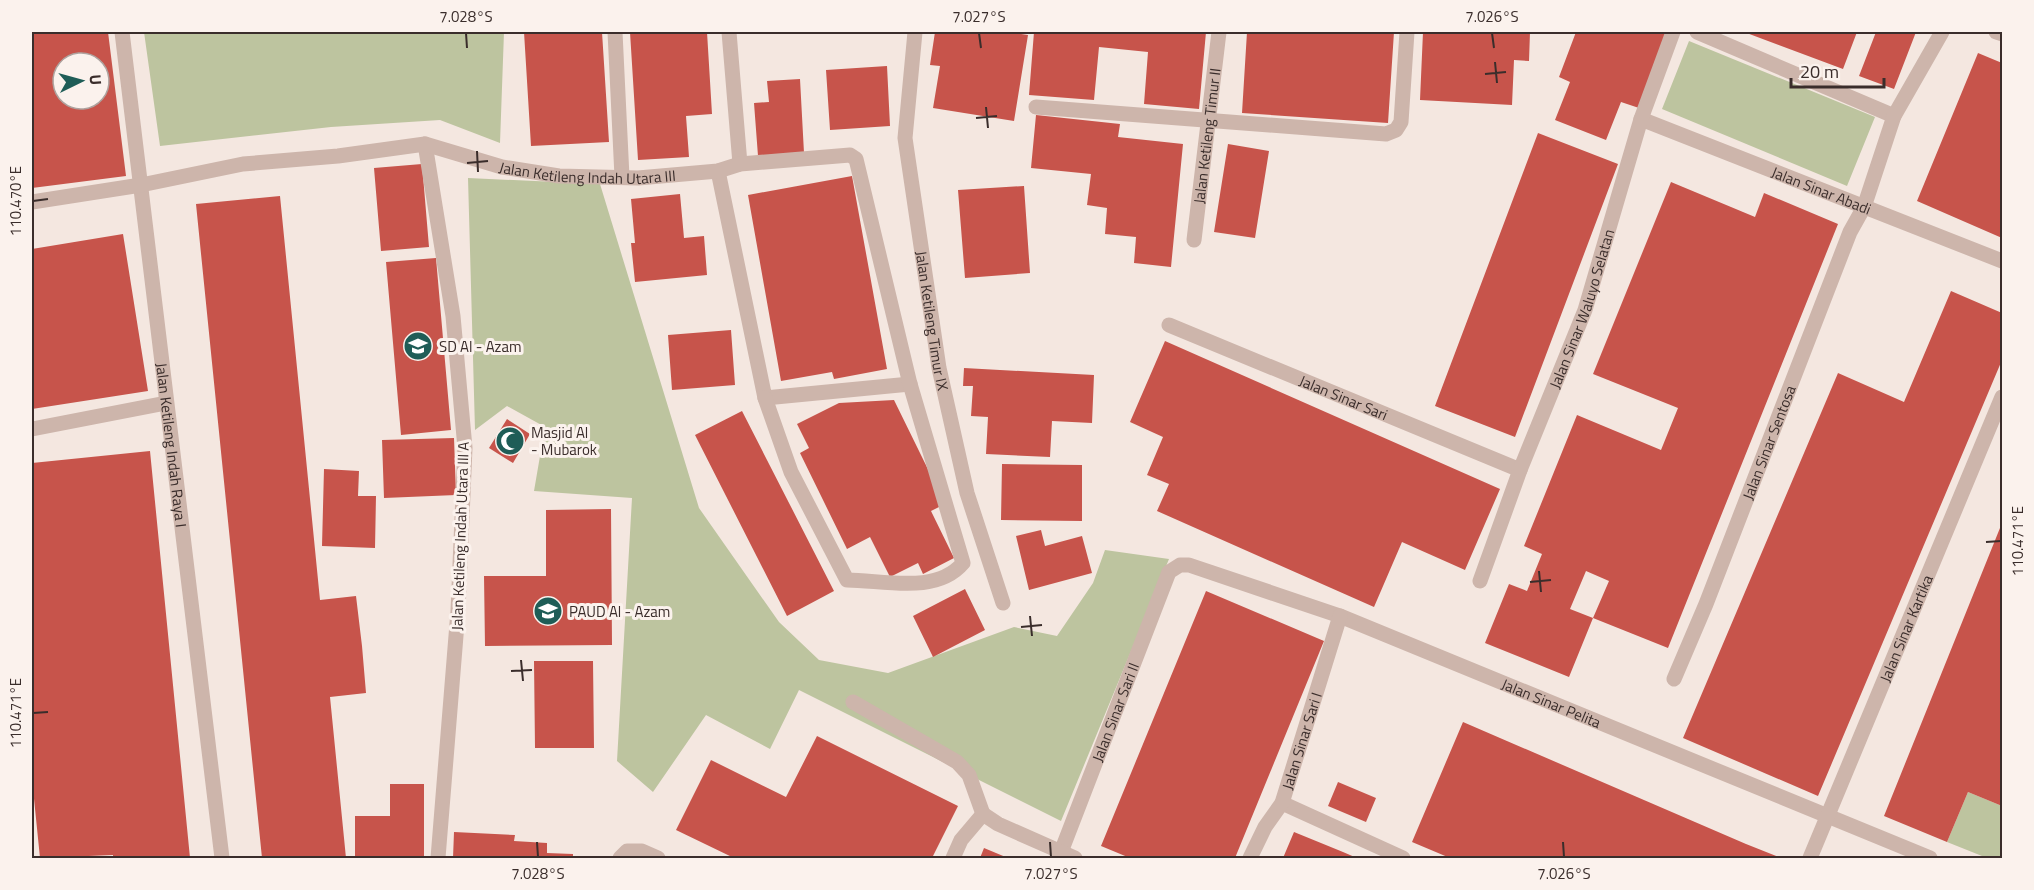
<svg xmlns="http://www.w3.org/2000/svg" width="2034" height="890" font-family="'Titillium Web',sans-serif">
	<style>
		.green { fill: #bdc49f }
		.building { fill: #c7544b; fill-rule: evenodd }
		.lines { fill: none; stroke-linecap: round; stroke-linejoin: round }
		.street { stroke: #cdb5ab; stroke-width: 15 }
		.ticks { fill: none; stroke: #3a2d2b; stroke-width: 2 }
		.labels { text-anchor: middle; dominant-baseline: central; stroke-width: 6; stroke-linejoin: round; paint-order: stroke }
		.street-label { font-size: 15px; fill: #3a2d2b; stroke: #fbf2ed }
		.poi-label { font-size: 15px; fill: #3a2d2b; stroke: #fbf2ed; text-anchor: start }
		.neatline { fill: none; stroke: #3a2d2b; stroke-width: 2 }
		.ticks-label { font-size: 15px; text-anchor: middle; fill: #3a2d2b }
	</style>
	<rect width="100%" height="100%" fill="#f4e7e0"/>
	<path class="green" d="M144,32h360l-4,111 -60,-23 -109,7 -171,19z
		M1689,41l186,76 -28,69 -185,-77z
		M468,178l132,6 99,324 80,114 40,38 69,13 126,-46 43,9 36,-53 12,-33 64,9 -108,262 -262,-131 -29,59 -64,-34 -53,77 -36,-31 15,-263 -98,-7 11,-64 -38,-21 -32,24z
		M1968,792l34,14v52h-15l-40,-16z"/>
	<path class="building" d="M32,32h76l18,144 -94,12zM63,63h36v36h-36z
		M524,32h78l7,110 -78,4z
		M630,32h77l5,82 -26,2 3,41 -51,3z
		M935,32h73l20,3 -14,86 -81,-13 7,-42 -10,-1z
		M1034,32h172l-7,77 -55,-5 4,-52 -49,-5 -5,53 -65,-5z
		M1247,32h147l-6,91 -146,-10z
		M1423,32h107l-1,29 -15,-1 -2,45 -92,-5z
		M1576,32h91l-28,76 -18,-6 -15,38 -51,-20 15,-38 -11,-5z
		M1744,32h113l-14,37z
		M1876,32h40l-22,57 -35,-13z
		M1978,53l24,10v175l-85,-37z
		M887,66l3,60 -60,4 -4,-60z
		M800,79l4,74 -46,3 -4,-53 15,-1 -2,-21z
		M1036,115l84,9 -2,13 65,7 -12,123 -37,-4 2,-26 -31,-3 2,-26 -20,-3 4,-31 -60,-6z
		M1538,133l80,31 -103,273 -80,-31z
		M1228,144l41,7 -14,87 -41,-6z
		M422,164l7,83 -48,4 -7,-83z
		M852,176l35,193 -53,10 -2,-7 -51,9 -33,-186z
		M1671,182l84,35 9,-24 74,31 -170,424 -75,-30 -24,59 -84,-34 24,-59 18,7 15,-37 -18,-8 53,-131 84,35 17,-42 -85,-34zM1586,571l23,10 -16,37 -23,-9z
		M1024,186l6,87 -65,5 -7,-88z
		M680,194l4,44 20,-2 3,39 -72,7 -4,-39h4l-4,-44z
		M280,196l40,404 36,-4 6,50 4,47 -36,4 16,161h-84l-66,-654z
		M123,234l25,157 -116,18v-160z
		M436,258l15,172 -50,5 -15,-173z
		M1951,291l51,22v47l-184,436 -135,-58 155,-365 66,29z
		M731,330l4,55 -63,5 -4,-55z
		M1165,341l335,148 -35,81 -63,-28 -28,65 -217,-96 12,-27 -22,-9 16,-38 -33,-15z
		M964,368l130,7 -2,48 -40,-2 -2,36 -64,-3 2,-37 -17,-1 2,-30h-10z
		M894,400l51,104 -14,7 23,47 -31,16 -5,-11 -28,14 -20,-40 -23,12 -47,-96 9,-5 -12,-24 42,-21z
		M742,411l92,180 -47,25 -92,-181z
		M507,419l23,15 -17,29 -24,-15z
		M454,438l2,57 -72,3 -2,-58z
		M150,451l40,407h-77v-3l-73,3 -8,-79v-316z
		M1002,464l80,1v56l-81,-1z
		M324,469l35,2 -1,25h18l-1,52 -53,-2z
		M611,509l1,136 -127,1 -1,-70h62v-66z
		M2002,523v283l-34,-14 -21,50 -63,-26z
		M1041,530l4,16 37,-10 10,37 -63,17 -13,-54z
		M965,589l20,41 -52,27 -20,-41z
		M1206,591l118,50 -89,217h-105l-29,-12z
		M534,661h59l1,87h-59z
		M1463,722l283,122 35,14h-331l-38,-16z
		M817,736l141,70 -26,52h-198l-58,-28 35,-70 75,37z
		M1338,782l38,16 -10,24 -38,-16z
		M390,784h34v74h-69v-42h35z
		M454,832l61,3 -1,6 33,2v10l26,1v4h-120z
		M1294,832l49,20 14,6h-74z
		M984,848l24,10h-28z"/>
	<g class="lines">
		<g class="street">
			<path id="s1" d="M122,32l100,826"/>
			<path d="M615,32l7,145"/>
			<path d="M729,32l11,132"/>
			<path id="s2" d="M915,32l-10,106 34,230 28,125 36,110"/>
			<path d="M1697,32l197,84"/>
			<path d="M1996,32l6,2"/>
			<path d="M1036,107l350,27 10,-4 5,-8 6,-90"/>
			<path id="s3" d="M1641,119l361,142"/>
			<path d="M425,144l28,172 12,132 -7,163 -20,247"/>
			<path d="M718,171l47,227 145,-14"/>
			<path id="s4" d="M32,202l109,-17 102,-21 95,-8 87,-12 77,23 57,9 79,2 80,-7 22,-7 110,-9 6,4 54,225 53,179c-27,32 -80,17 -116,17l-56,-108 -26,-74"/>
			<path id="s5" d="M1194,240l25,-208"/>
			<path id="s6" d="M1169,325l351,145"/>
			<path d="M32,429l134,-26"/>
			<path id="s7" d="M1480,581l40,-111 65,-160 56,-191 32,-87"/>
			<path id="s8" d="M1674,679l32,-75 144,-372 14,-25 30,-91 48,-84"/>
			<path d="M853,702l104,60 12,13 14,39"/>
			<path d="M1282,803l121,55"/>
			<path id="s9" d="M1061,852l108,-280 11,-7h9l151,51 590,242"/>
			<path d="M620,858l7,-7h15l16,7"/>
			<path d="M953,858l8,-18 22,-26 15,10 77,34"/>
			<path id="s10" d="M1250,858l15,-31 17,-24 58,-187"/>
			<path id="s11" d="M1810,858l192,-461"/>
		</g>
	</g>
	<path class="ticks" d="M466,33l1,15M979,33l2,15M1492,33l2,15M1495,62l2,21M1485,74l21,-2M986,107l2,21M976,118l21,-2M477,151l1,21M467,163l21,-2M33,201l15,-2M1986,542l15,-1M1539,571l2,21M1530,582l21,-2M1030,616l2,20M1021,627l21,-2M521,660l2,21M511,671l21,-1M33,713l15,-1M537,842l1,15M1050,842l1,15M1563,842l1,15"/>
	<defs>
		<g id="school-disc" transform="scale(1.5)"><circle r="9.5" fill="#1f5d57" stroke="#fbf2ed"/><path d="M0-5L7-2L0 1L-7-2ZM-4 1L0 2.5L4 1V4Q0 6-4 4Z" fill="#fff"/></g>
		<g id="mosque-disc" transform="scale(1.5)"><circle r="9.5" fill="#1f5d57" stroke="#fbf2ed"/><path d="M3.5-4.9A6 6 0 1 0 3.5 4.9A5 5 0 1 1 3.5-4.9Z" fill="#fff"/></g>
	</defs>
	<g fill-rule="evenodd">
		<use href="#school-disc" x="418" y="346"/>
		<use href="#mosque-disc" x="510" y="441"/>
		<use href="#school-disc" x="548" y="611"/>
	</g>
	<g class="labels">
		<g class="street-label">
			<text stroke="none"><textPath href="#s5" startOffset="105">Jalan Ketileng Timur II</textPath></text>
			<text stroke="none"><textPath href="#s4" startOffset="564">Jalan Ketileng Indah Utara III</textPath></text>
			<text stroke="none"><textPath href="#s3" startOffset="194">Jalan Sinar Abadi</textPath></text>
			<text stroke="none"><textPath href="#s7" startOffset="291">Jalan Sinar Waluyo Selatan</textPath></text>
			<text stroke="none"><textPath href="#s2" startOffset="291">Jalan Ketileng Timur IX</textPath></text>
			<text stroke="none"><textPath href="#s6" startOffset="189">Jalan Sinar Sari</textPath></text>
			<text stroke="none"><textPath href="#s8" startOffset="255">Jalan Sinar Sentosa</textPath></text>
			<text stroke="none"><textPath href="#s1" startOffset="416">Jalan Ketileng Indah Raya I</textPath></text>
			<text transform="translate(460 536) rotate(-88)">Jalan Ketileng Indah Utara III A</text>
			<text stroke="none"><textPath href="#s11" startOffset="249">Jalan Sinar Kartika</textPath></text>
			<text stroke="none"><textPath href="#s9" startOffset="710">Jalan Sinar Pelita</textPath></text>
			<text stroke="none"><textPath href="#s9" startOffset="150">Jalan Sinar Sari II</textPath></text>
			<text stroke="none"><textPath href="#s10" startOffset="129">Jalan Sinar Sari I</textPath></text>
		</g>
		<g class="poi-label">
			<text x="439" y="346">SD Al - Azam</text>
			<text x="531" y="432">Masjid Al<tspan x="531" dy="17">- Mubarok</tspan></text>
			<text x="569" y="611">PAUD Al - Azam</text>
		</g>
	</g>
	<rect width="2034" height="890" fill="none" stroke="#fbf2ed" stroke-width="66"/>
	<g transform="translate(81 81) rotate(85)"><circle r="28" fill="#fbf2ed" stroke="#aea39f" stroke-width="1.5"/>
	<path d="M0-4.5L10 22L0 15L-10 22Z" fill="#1f5d57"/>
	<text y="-9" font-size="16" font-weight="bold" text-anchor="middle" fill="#3a2d2b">U</text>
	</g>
	<path d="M1791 78v9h93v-9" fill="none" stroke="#3a2d2b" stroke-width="3"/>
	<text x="1800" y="78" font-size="18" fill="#3a2d2b" stroke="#fbf2ed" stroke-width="4.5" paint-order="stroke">20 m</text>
	<rect x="33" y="33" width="1968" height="824" class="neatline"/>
	<g class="ticks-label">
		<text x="466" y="22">7.028°S</text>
		<text x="979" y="22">7.027°S</text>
		<text x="1492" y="22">7.026°S</text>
		<text transform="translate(16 201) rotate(-90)" y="5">110.470°E</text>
		<text transform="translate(2018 541) rotate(-90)" y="5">110.471°E</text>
		<text transform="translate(16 713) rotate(-90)" y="5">110.471°E</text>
		<text x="538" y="879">7.028°S</text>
		<text x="1051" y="879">7.027°S</text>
		<text x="1564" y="879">7.026°S</text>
	</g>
</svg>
